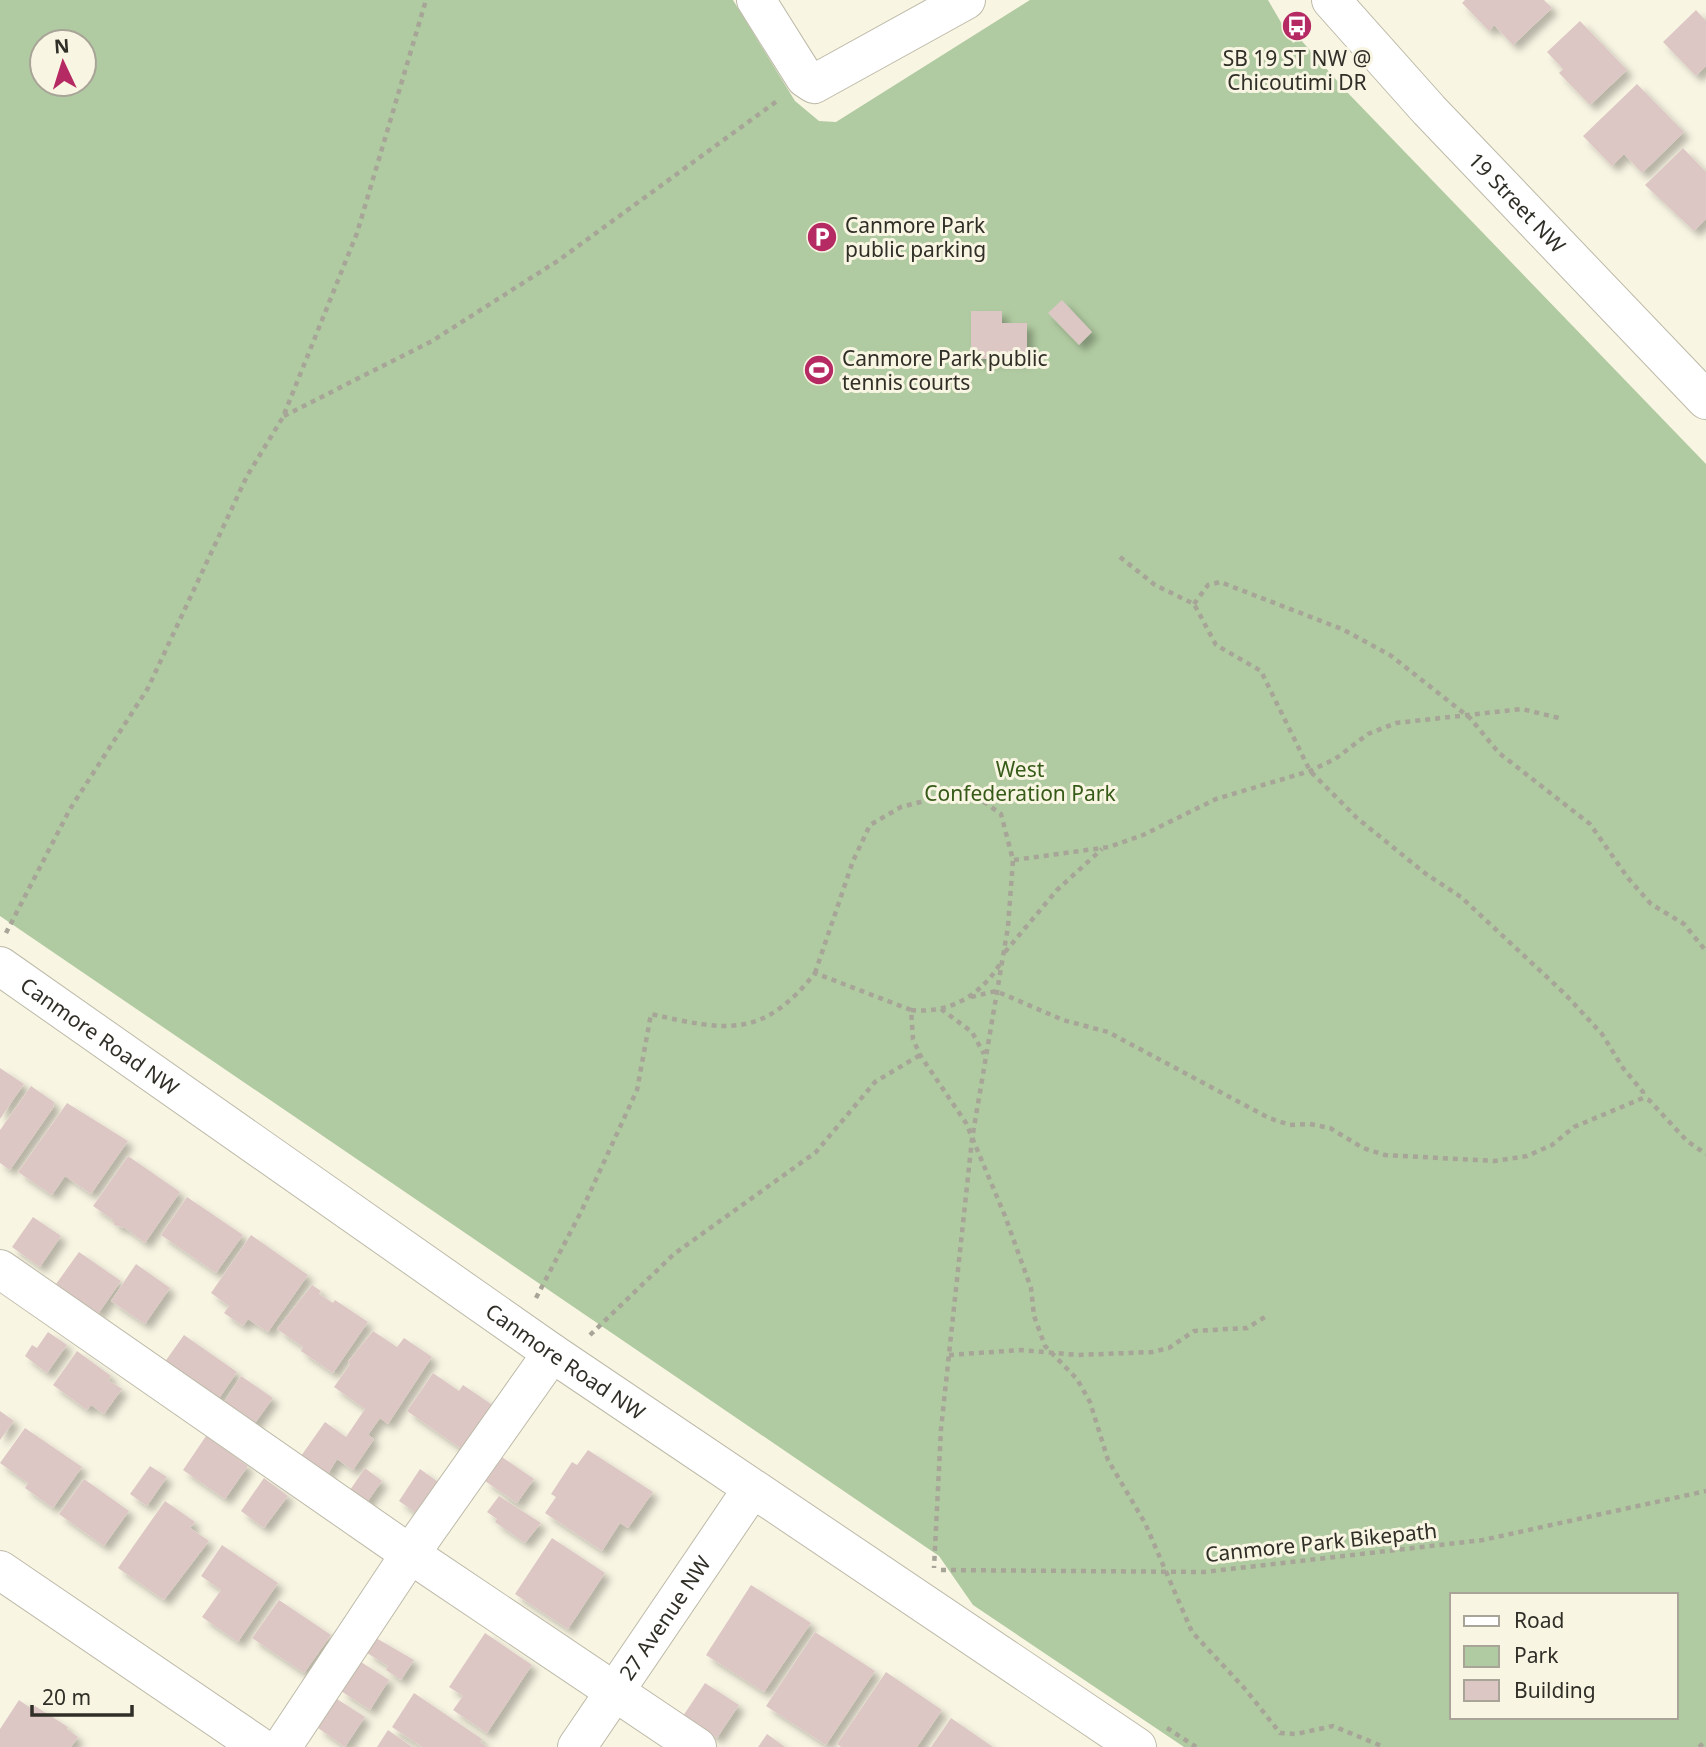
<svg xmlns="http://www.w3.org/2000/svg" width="1706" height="1747" font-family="'Noto Sans',sans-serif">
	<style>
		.green { fill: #b0caa1; fill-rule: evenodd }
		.building { fill: #dcc7c5; filter: url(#shadow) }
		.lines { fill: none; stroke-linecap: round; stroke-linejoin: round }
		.minor-casing { stroke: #bdbaa9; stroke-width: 40 }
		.path { stroke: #a7a597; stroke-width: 4.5; stroke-dasharray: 5 5; stroke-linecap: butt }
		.minor { stroke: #fff; stroke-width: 38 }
		.labels { text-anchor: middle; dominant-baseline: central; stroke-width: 6; stroke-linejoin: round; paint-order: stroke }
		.poi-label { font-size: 21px; fill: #2f2e27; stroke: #f9f5e3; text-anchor: start }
		.street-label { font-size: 21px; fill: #2f2e27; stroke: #f9f5e3 }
		.park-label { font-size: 21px; fill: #365b18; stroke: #f9f5e3 }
	</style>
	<defs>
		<filter id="shadow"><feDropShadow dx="6" dy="6" stdDeviation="3.5" flood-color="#0004"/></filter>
	</defs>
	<rect width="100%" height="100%" fill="#f9f5e3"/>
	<path class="green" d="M0,0h733l62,101 24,20 17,1 194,-122h238l25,43 7,-4 47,53 359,372v1283h-522l-211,-142 -34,-49 -939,-640zM42,42h42v42h-42zM1452,1595h224v122h-224z"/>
	<path class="building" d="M1465,0h79l8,8 -39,37 -19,-20 -5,6 -27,-28z
		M1696,10l10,11v45l-10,10 -33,-34z
		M1580,21l47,49 -37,35 -31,-32 4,-4 -16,-17z
		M1637,84l47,48 -42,41 -18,-19 -12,12 -29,-30z
		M1683,148l23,24v47l-12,12 -49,-46z
		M1062,300l30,32 -13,13 -31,-32z
		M971,311h31v12h25v36h-56z
		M0,1068l24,16 -24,35z
		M31,1086l23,16 -1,6 -43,62 -10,-7v-33z
		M67,1103l61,38 -37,53 -26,-18 -13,19 -34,-23z
		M128,1156l52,36 -35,51 -20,-15 -11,-3 -1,-5 -20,-14z
		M187,1197l56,38 -27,38 -55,-38z
		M33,1217l28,19 -21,31 -28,-20z
		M251,1235l57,40 -40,57 -20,-13 -5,7 -19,-13 5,-7 -18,-13z
		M79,1252l42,29 -23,33 -42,-30z
		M136,1264l34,24 -25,36 -34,-23z
		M312,1285l9,6 -2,3 14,9 2,-3 33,22 -35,51 -32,-22 2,-4 -26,-18z
		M373,1331l24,16 7,-9 28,19 -44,67 -8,-6 -12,17 6,4 -21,31 -16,-11 -9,15 -27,-18 24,-34 21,15 19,-28 -31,-22 16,-23 -2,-2z
		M48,1332l19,13 -20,28 -22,-17 7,-11 5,3z
		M184,1335l53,37 -19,28 -54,-37z
		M77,1351l34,25 -3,4 14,9 -18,25 -13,-9 -4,5 -34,-25z
		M433,1373l26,18 4,-6 31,21 -31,44 -56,-39z
		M241,1376l32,22 -20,28 -31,-21z
		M0,1411l14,10 -14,19z
		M25,1428l57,39 -29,41 -28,-20 3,-5 -28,-20z
		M206,1436l42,30 -23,33 -42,-29z
		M588,1450l65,42 -25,36 -8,-5 -18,28 -57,-38 11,-16 -5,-3 21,-32 5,3z
		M502,1457l32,22 -17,24 -32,-22z
		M150,1466l17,11 -20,29 -17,-12z
		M365,1468l17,13 -17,24 -17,-12z
		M420,1469l21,15 -22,31 -20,-14z
		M264,1478l24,18 -24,32 -23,-17z
		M84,1479l45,32 -25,35 -45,-32z
		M499,1496l42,27 -16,20 -30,-21 2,-3 -10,-7z
		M165,1501l30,21 -5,6 19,13 -45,59 -46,-32z
		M552,1538l53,35 -37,56 -53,-35z
		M222,1545l56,38 -40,59 -36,-25 19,-27 -20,-14z
		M751,1585l60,38 -47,69 -58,-37z
		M279,1600l52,35 -27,38 -52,-35z
		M815,1632l60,39 -49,74 -60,-39z
		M485,1633l47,32 -45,68 -34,-23 10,-14 -14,-9z
		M376,1638l38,22 -13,20 -15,-10 2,-4 -21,-13z
		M361,1662l28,18 -19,30 -29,-19z
		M886,1672l56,38 -25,37h-76l-4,-3z
		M705,1683l34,22 -22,33 -34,-22z
		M414,1693l68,46 -2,3 7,5h-65l-30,-20z
		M337,1699l28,18 -20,30 -27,-19z
		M19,1700l13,9 3,-3 33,21 -1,2 11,8 -7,10h-71v-18z
		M951,1718l42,29h-62z
		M388,1730l24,17h-35z
		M767,1734l18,13h-27z"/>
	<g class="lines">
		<g class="minor-casing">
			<g id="minor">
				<path d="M756,0l49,78 9,6 152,-84"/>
				<path id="s1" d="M1331,0l98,110 277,290"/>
				<path id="s2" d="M0,966l552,387 585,394"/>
				<path d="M0,1269l410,285 287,193"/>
				<path d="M0,1570l260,177"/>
				<path d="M282,1747l128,-193 142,-201"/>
				<path id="s3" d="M577,1747l175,-258"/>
			</g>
		</g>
		<path class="path" d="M284,416l148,-75 127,-81 218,-159
			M1120,557l35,28 39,19 22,41 45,26 49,100 47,47 69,56 35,23 103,96 38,41 21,34 20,24v6
			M1194,604l14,-19 12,-3 122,47 48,26 80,63 29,35 91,71 38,54 23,26 33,20 22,27
			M1014,860l95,-13 34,-12 73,-36 94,-28 25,-12 33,-25 28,-11 126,-14 41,10
			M6,933l64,-124 78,-121 99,-212 36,-59 74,-184 69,-233
			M1005,952l52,-62 45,-41
			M815,973l38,-112 17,-36 31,-18 47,-12h26l27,19 12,46 -5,67 -36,212 -31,290 -7,139
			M971,997l25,-6 67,29 45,12 161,86 21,7 20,-1 20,4 33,20 22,7 110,6 32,-5 25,-11 22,-18 69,-29 6,2 38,41 19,13
			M941,1009l31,23 12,22
			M911,1010c38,4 69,-14 89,-46
			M536,1298l45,-86 56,-122 14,-76c75,17 112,25 164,-41l96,37 2,29 7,16 46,68 39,93 26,72 3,28 11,30 32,33 13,23 18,58 37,63 47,109 54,58 34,43 16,1 37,-8 51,21
			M590,1335l84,-81 142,-102 59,-70 45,-27
			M949,1355l72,-5 57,5 74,-3 17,-4 25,-17 53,-3 18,-11
			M941,1570l263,2 279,-32 223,-49
			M1167,1728l29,19
			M1699,1747l7,-6"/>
		<use href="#minor" class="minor"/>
	</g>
	<defs>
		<g id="bus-disc" transform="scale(1.575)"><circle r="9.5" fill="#b62a63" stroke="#f9f5e3"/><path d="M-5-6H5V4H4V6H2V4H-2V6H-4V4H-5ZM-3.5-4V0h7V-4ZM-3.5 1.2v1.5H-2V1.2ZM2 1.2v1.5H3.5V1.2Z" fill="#fff"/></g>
		<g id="parking-disc" transform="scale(1.575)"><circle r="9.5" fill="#b62a63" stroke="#f9f5e3"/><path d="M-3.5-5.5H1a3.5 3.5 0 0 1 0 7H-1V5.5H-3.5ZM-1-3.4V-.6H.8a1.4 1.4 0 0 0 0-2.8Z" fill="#fff"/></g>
		<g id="stadium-disc" transform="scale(1.575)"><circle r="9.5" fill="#b62a63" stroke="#f9f5e3"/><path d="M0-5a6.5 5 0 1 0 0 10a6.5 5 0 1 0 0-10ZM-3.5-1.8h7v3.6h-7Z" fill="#fff"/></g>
	</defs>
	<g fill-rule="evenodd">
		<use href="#bus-disc" x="1297" y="26"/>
		<use href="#parking-disc" x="822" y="237"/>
		<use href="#stadium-disc" x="819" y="370"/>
	</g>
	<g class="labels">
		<g class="poi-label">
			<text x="1297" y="58" text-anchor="middle">SB 19 ST NW @<tspan x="1297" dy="24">Chicoutimi DR</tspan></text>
			<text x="845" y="225">Canmore Park<tspan x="845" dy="24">public parking</tspan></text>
			<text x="842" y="358">Canmore Park public<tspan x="842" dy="24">tennis courts</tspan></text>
		</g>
		<g class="street-label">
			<text stroke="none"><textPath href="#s1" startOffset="275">19 Street NW</textPath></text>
			<text stroke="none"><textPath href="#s2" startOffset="122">Canmore Road NW</textPath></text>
			<text stroke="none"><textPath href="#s2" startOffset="690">Canmore Road NW</textPath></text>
			<text transform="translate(1321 1542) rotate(-6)">Canmore Park Bikepath</text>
			<text stroke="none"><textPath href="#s3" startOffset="156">27 Avenue NW</textPath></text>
		</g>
		<g class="park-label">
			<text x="1020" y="769">West<tspan x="1020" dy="24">Confederation Park</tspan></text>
		</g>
	</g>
	<rect x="1450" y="1593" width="228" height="126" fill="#f9f5e3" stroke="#a8a598" stroke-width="2"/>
	<rect x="1464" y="1616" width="35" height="10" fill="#ffffff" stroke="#a8a598" stroke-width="2"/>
	<text x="1514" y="1628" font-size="21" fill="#2f2e27">Road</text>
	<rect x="1464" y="1646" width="35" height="21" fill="#b0caa1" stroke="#a8a598" stroke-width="2"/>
	<text x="1514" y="1663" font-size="21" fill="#2f2e27">Park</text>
	<rect x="1464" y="1680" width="35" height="21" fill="#dcc7c5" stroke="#a8a598" stroke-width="2"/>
	<text x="1514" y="1698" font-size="21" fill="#2f2e27">Building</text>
	<g transform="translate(63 63) rotate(356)"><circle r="33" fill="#f9f5e3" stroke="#a8a598" stroke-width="2"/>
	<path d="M0-5L12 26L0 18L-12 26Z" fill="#b62a63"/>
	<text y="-10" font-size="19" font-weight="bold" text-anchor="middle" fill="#2f2e27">N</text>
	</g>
	<path d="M32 1705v10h100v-10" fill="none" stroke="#2f2e27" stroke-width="3.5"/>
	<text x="42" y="1705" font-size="21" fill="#2f2e27" stroke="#f9f5e3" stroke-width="5" paint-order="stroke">20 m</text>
</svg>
